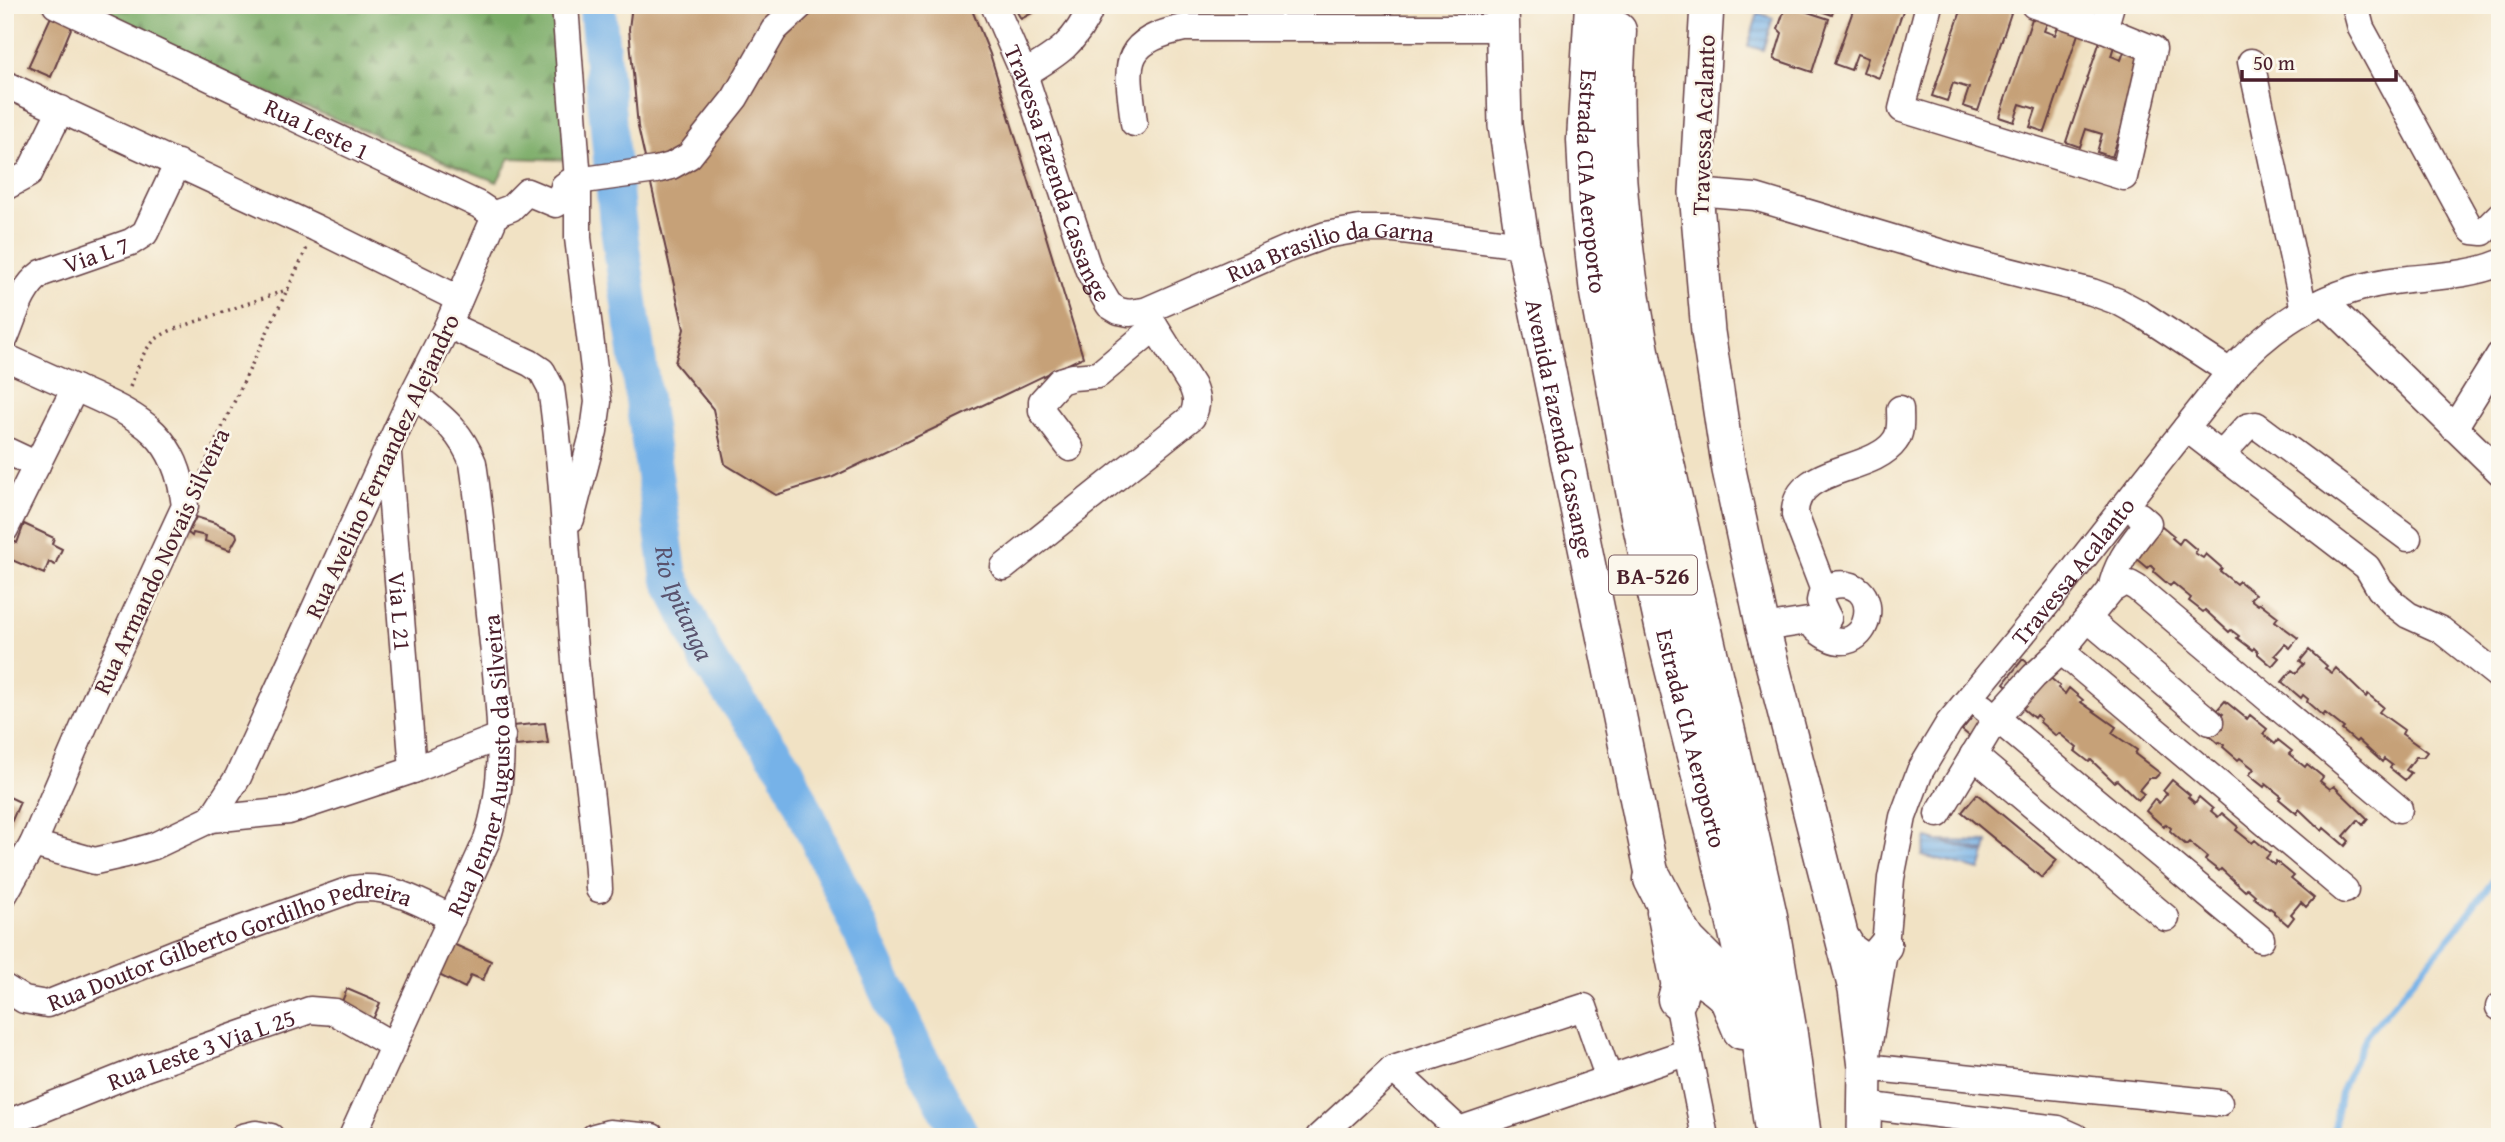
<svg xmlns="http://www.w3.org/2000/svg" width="2505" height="1142" font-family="'Gentium Book Plus',serif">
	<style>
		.forest { fill: url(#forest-firs); stroke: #626548; stroke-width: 2 }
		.water { fill: url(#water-rules); stroke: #60688a; stroke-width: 2 }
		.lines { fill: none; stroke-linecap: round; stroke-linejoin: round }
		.stream { stroke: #76b2e8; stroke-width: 6 }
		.river { stroke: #76b2e8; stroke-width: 37 }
		.building { fill: #c6a178 }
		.minor-casing { stroke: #633c42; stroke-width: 29 }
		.major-casing { stroke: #633c42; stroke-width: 36 }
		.highway-casing { stroke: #633c42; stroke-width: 41 }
		.path { stroke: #633c42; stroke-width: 3.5; stroke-dasharray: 2 5; stroke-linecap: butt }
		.minor { stroke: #fff; stroke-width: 26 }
		.major { stroke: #fff; stroke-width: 33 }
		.highway { stroke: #fff; stroke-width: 38 }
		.labels { text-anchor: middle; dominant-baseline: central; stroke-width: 5; stroke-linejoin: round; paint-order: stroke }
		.shield { fill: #fbf7ec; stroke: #7f6065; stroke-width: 2 }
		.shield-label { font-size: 23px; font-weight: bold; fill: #4a1f2b }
		.street-label { font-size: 24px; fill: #4a1f2b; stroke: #fbf7ec }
		.water-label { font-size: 26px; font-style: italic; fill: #59526d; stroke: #fbf7ec }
	</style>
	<defs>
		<pattern id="forest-firs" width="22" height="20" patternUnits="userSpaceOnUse" patternTransform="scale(1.75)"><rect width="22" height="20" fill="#79ab66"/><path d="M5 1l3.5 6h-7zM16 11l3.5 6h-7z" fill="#658b54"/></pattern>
		<pattern id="water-rules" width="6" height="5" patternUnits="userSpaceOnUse" patternTransform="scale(1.75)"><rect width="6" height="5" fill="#76b2e8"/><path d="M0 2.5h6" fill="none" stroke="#6390bc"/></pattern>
	</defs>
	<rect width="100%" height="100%" fill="#fbf7ec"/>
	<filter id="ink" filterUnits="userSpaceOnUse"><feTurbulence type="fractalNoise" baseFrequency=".0143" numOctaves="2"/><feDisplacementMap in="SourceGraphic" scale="14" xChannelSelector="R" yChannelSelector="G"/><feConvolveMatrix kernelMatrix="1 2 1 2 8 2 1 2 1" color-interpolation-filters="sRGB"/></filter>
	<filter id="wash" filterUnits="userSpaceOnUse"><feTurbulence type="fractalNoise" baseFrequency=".00686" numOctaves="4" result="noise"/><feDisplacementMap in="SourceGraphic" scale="28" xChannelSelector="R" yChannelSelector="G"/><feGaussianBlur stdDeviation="1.57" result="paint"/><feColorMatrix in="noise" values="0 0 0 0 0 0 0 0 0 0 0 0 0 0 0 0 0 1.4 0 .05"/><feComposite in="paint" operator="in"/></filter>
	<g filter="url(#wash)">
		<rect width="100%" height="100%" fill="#f1e2c4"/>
		<path class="forest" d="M43,5h510l15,155 -58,-2 -13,24z"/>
		<path class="water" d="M1758,13l15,5 -10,32 -15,-4z
			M1927,838l14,4v-1l47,1 -2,10 -42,-10 41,12 -5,16 -58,-14z"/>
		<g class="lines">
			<path class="stream" d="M2336,1137l-2,-8 6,-36 26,-57 89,-105 45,-60"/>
			<path class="river" id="s1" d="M597,5l20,212 52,358 39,85 78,110 128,277 48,90"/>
		</g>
		<g id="blocks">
			<path class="building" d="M632,5h338l20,49 93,303 -250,120 -57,18 -51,-31 -12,-55 -38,-46 9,-34 -46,-202 -9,-98z
				M1013,5h34l-26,14z
				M1786,5l43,14 -17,53 -38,-13 8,-26 -4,-4z
				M1813,5h22l-3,10 -20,-7z
				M1855,5h50l-26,73 -16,-6 5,-14 -11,-4 -6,16 -17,-6z
				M1963,5h16l-2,5 11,4 3,-9 22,2 -35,104 -15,-5 6,-18 -16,-5 -6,18 -15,-5z
				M54,10l21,9 -24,58 -23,-10z
				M2034,13l15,5 -5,13 11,4 5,-14 20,7 -35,104 -15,-5 6,-18 -16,-5 -6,18 -15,-5z
				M2101,38l14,5 -4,13 10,4 5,-14 21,6 -35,105 -15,-5 5,-18 -16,-5 -6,18 -14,-5z
				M196,517l19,6 21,10 1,4 -7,13 -25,-9 1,-5 -13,-3 -1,3 -4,-3z
				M2156,521l18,15 -2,2 7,6 4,-6 14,12 -2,3 8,5 3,-4 16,14 -2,3 16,13 3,-3 16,13 -5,5 8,6 2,-2 18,14 -3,4 23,17 -8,10 -5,-4 -10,11 4,3 -7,8 -14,-12v-2l-4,-4 -1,2 -16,-12 2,-2 -8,-6 -2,2 -24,-22 -2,2 -14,-11 2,-3 -18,-15 -3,3 -16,-14 1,-3 -4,-4 -3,3 -19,-16z
				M24,524l30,14 -2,6 10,5 -7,16 -6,-3 -5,12 -39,-17 6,-17 6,3z
				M2309,650l18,16 -2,2 7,5 4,-5 30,29 2,-3 15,13 -4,5 25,18 -2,4 25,18 -4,5h-7l-10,13 5,3 -6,7 -15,-12 2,-3 -8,-6 -2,3 -24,-22 -2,2 -14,-12 2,-2 -19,-15 -2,3 -16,-14 1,-3 -5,-4 -2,3 -19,-16 10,-12 4,3 8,-9 -4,-3z
				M2023,659l12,10 -23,21 -8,-7z
				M2042,671l18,15 -2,2 7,6 4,-6 14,12 -2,2 35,25 -4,6 25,17 -2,4 25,19 -5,5h-6l-10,12 5,4 -6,6 -21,-20 -3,2 -23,-22 -2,2 -14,-11 2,-3 -18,-15 -3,3 -16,-14 1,-3 -5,-4 -2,3 -19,-16z
				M2225,701l22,18 3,-4 17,14 -4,5 12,10 3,-4 14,11 -3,3 16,13 2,-3 16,13 -3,4 10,8 4,-3 34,33 -5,6 -5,-5 -14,16 5,5 -4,5 -21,-18 -2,3 -23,-22 -2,5 -18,-15 2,-3 -15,-12 -2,3 -15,-12 5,-6 -14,-11 -2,2 -15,-13 1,-2 -4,-3 -2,1 -14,-12 9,-5 10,-12 -6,-4z
				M1974,715l11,9 -12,15 -11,-9z
				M545,723l3,20 -32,3 -3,-20z
				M2172,780l18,15 -2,2 7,6 4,-6 14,12 -2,2 7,6 4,-4 16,14 -2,3 16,13 3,-3 15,13 -4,5 8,7 2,-4 18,15 -3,3 23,19 -8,9 -5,-5 -10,12 3,3 -6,8 -14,-12v-2l-4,-3 -1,1 -16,-12 2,-2 -8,-7 -2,3 -24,-22 -2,2 -14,-11 2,-3 -18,-15 -3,3 -16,-14 1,-3 -5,-4 -2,3 -18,-16 9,-12 4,4 8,-9 -4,-3z
				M1977,794l80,66 -15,18 -80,-66z
				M5,795l15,7 -13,30 -2,-1z
				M451,943l40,18 -8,19 -12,-5 -6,13 -28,-14z
				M347,989l33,14 -8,19 -33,-13z"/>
		</g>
	</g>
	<g filter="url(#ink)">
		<use href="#blocks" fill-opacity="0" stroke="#633c42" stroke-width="2"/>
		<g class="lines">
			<g class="minor-casing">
				<g id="minor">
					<path id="s2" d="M56,5l423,200 9,6 6,8 -46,106 -35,69 -175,383 -27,42"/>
					<path d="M565,5l13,176v57l20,164 -4,29 -23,88"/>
					<path id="s3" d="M994,5l30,69 65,197 20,34 10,6 10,2 16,-2 142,-62 39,-14 34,-6h35l128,16"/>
					<path d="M1929,5l-27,104 222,68 29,-128 -49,-20"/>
					<path d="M2034,5l70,24 7,-24"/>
					<path d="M2355,5l6,23 109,200 3,3 10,1 17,-17"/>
					<path d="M2251,62l53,248"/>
					<path d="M1024,74c34,-20 52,-31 68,-69"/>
					<path d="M5,84l311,144 143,71"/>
					<path d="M1134,123c-6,-56 -17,-81 50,-95h317"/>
					<path d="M5,187l24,-13 32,-65"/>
					<path d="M1696,192l59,5 207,62 130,33 27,10 24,13 87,57"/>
					<path d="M492,215l19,-7 16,-16 29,12 5,-3 3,-15 6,-4 86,-12 15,-4 18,-10 46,-58 39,-68 27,-25"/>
					<path d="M2324,301l176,171"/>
					<path d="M448,325l82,38 12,8 9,17c14,98 16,196 26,293 7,70 19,138 22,208"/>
					<path id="s4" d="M5,338c10,-24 16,-50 37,-65l89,-31 14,-9 33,-70"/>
					<path d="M5,357c27,12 53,24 79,35 61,27 92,44 101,114l-91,197 -61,141 -28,49"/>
					<path d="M2186,428l181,139 13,22 14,15 14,11 33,15 59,47"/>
					<path d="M2454,428l46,-74"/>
					<path d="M1070,448l-28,-37v-10l18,-20 13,-4 25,-2 57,-48"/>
					<path d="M5,450l32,15"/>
					<path id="s5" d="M388,454l25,316"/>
					<path d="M2222,454l25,-27 9,-2 152,113"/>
					<path d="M5,529l70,-141"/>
					<path d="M1004,567l188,-150c6,-12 5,-19 0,-31l-47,-75"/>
					<path d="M1823,588c70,-25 49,89 -7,41l12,-11"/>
					<path d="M2111,590c5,-28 21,-46 37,-67l-8,-7"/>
					<path d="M2089,620l121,102"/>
					<path d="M1763,628l65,-10 -8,-17 3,-13 -28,-73c-2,-50 77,-41 100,-74 7,-9 5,-21 5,-32"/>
					<path d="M2061,651l284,239"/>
					<path d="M1983,707l278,232"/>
					<path d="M1973,755l193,163"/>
					<path d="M1938,814l58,-96 38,-42 27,-25 50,-61 12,-7 7,1 7,4 262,221"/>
					<path d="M33,844l62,17 31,-7 28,-8 57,-27 78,-8 124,-41 89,-34"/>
					<path d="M1660,912l45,225"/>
					<path id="s6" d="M5,988l19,12 23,4 128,-51 178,-64c36,-6 67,14 99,29"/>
					<path d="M2499,1007h1"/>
					<path d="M1393,1069l191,-62 25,72"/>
					<path id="s7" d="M2219,1103l-354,-36 20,-121 6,-68 12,-61 17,-46 29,-48 106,-129 175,-222c46,-51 100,-84 170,-92 33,-4 69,-4 100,-17"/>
					<path d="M1864,1105l194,24 18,8"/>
					<path id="s8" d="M5,1124l140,-56 165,-58 25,2 59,34"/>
					<path d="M243,1137l13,-3 15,3"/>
					<path id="s9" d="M352,1137l134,-295c25,-73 12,-143 5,-219 -6,-53 -10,-107 -18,-160 -13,-34 -33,-47 -60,-69"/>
					<path d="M594,1137l15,-4 43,4"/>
					<path d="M1319,1137l74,-68 66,61 229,-78"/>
				</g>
			</g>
			<g class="major-casing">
				<g id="major">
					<path id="s10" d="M1502,5l3,120 18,120 130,634"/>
					<path d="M1707,5l-11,187 12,140 21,138 34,158 92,361 10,78 -1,70"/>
					<path d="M1844,940l6,10 14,10 11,-2 10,-12"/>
				</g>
			</g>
			<g class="highway-casing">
				<g id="highway">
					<path id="s11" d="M1594,5l-8,135 3,62 10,91 39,214 30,137 49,195 40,178 18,120"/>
					<path d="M1617,31c-8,113 4,225 26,336l125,549 20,118 14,103"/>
					<path d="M1653,879l24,47 10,16 27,27 9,16 19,45"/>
					<path d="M1677,999c8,-38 33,-19 52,-1"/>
				</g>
			</g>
			<path class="path" d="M130,387c11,-26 13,-45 42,-57l117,-41
				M201,472l106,-224"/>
			<use href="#minor" class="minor"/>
			<use href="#major" class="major"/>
			<use href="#highway" class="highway"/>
		</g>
	</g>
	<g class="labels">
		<rect class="shield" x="1609" y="555.5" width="88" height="39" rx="5"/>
		<g class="shield-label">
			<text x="1653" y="575">BA-526</text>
		</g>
		<g class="street-label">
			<text transform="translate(1703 125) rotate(-88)">Travessa Acalanto</text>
			<text stroke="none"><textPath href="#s2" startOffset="289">Rua Leste 1</textPath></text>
			<text stroke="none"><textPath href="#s3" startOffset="180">Travessa Fazenda Cassange</textPath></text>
			<text stroke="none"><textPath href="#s11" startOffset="177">Estrada CIA Aeroporto</textPath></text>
			<text stroke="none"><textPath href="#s4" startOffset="133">Via L 7</textPath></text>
			<text stroke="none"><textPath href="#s3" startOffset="558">Rua Brasilio da Garna</textPath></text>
			<text stroke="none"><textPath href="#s10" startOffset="429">Avenida Fazenda Cassange</textPath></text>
			<text transform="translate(382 466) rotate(-65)">Rua Avelino Fernandez Alejandro</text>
			<text transform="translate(161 561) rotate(-65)">Rua Armando Novais Silveira</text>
			<text stroke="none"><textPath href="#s7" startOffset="910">Travessa Acalanto</textPath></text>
			<text stroke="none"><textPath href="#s5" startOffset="158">Via L 21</textPath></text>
			<text stroke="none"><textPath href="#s11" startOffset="744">Estrada CIA Aeroporto</textPath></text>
			<text stroke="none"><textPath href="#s9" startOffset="399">Rua Jenner Augusto da Silveira</textPath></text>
			<text stroke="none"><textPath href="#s6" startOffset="240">Rua Doutor Gilberto Gordilho Pedreira</textPath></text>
			<text stroke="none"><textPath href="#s8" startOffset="210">Rua Leste 3 Via L 25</textPath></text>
		</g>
		<g class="water-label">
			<text stroke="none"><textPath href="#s1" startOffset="606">Rio Ipitanga</textPath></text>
		</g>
	</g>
	<rect width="2505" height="1142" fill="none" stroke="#fbf7ec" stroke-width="28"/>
	<path d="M2242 70v10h154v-10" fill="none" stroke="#4a1f2b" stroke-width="3.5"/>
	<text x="2253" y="70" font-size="21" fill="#4a1f2b" stroke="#fbf7ec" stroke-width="5" paint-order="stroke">50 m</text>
</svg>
